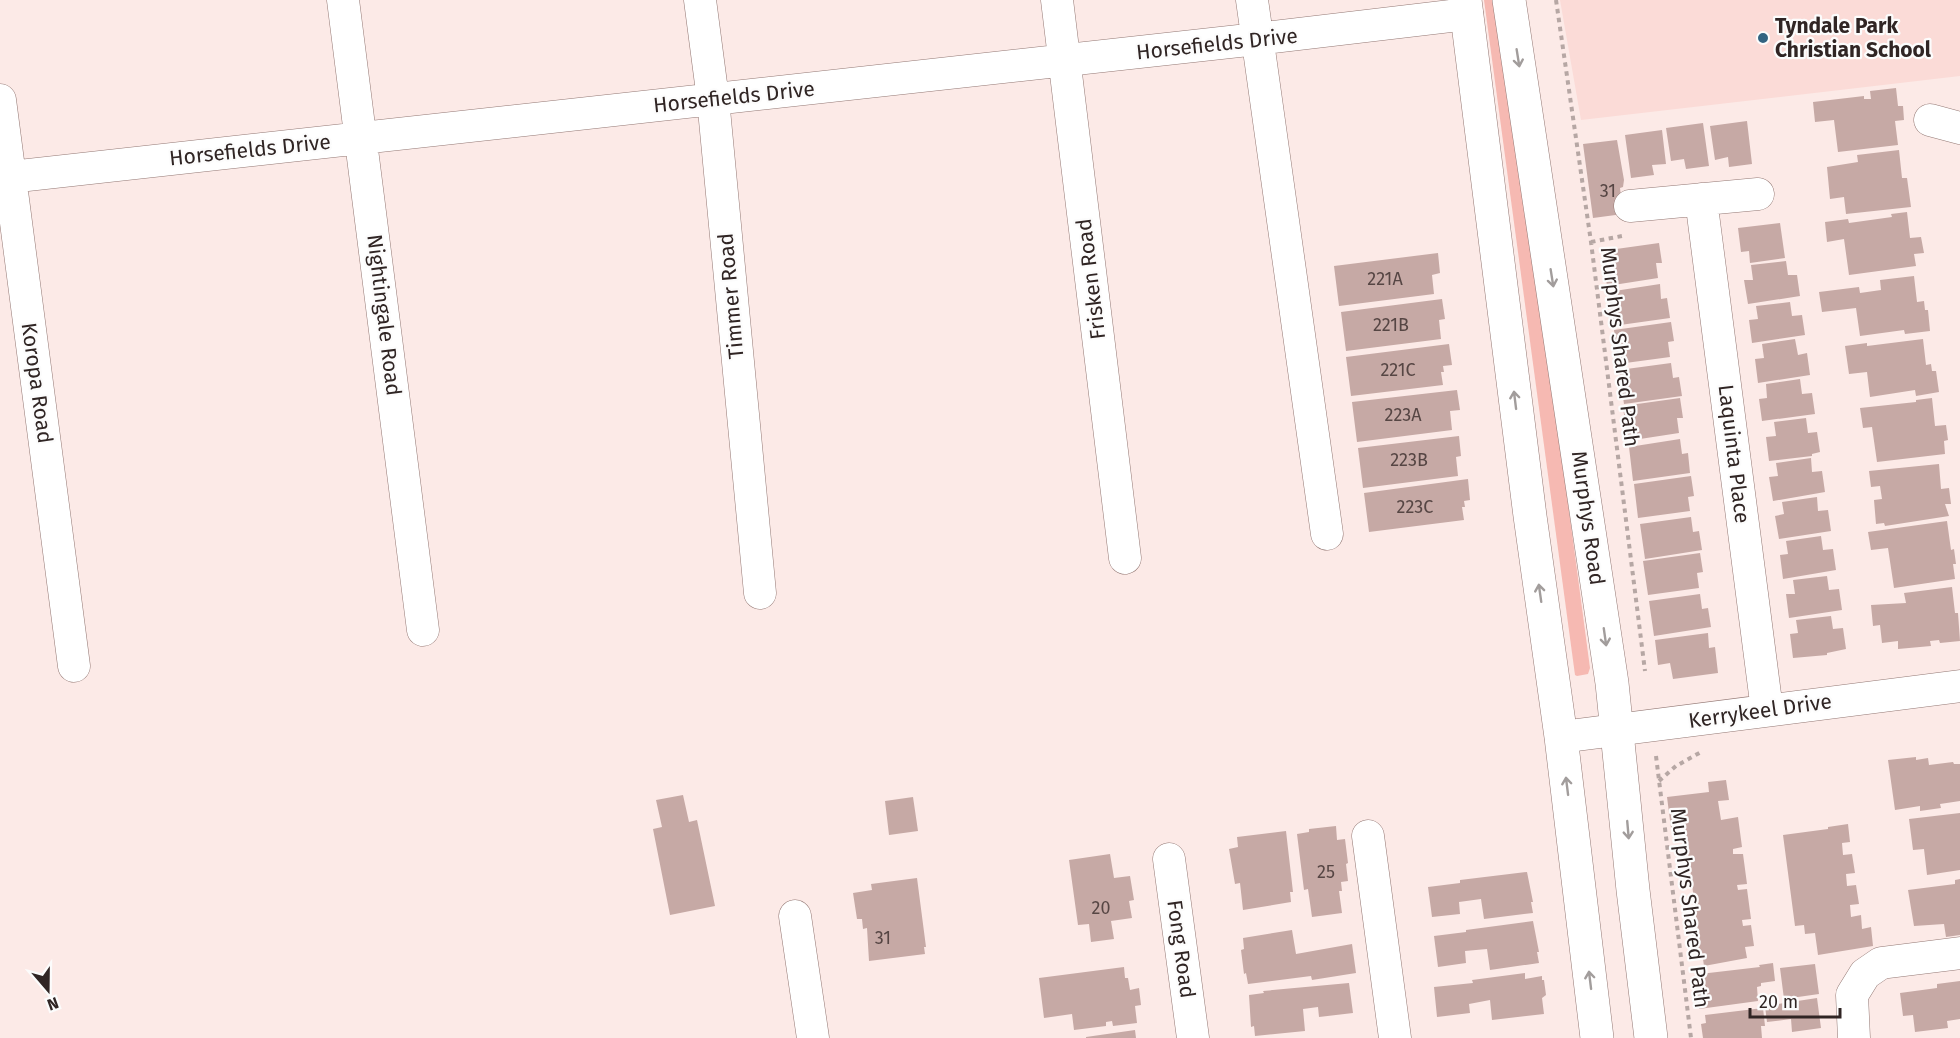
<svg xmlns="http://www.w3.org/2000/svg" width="1960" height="1038" font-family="'Fira Sans',sans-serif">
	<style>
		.built { fill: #fbdbd7 }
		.green { fill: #f6b9b2 }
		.building { fill: #c6a9a5 }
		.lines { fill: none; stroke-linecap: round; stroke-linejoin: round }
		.minor-casing { stroke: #937874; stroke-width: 33 }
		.major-casing { stroke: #937874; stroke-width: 34 }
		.path { stroke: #b6a7a4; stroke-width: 4; stroke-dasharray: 4.5 4.5; stroke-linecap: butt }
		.minor { stroke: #fff; stroke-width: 32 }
		.major { stroke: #fff; stroke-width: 33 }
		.oneway { stroke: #a29d9c }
		.poi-dot { fill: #326381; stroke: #fcfcfc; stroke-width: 2 }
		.labels { text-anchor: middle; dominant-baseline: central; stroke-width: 4.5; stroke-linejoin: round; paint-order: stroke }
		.number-label { font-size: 18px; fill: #564644 }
		.poi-label { font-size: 21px; font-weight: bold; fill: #302524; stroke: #fcfcfc; text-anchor: start }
		.street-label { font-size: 21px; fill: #302524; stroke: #fcfcfc }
	</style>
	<rect width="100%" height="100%" fill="#fceae7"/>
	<path class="built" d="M1560,0h400v76l-379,44z"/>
	<path class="green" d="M1484,0h17l89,668 -2,6 -11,2 -2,-1z"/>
	<path class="building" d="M1896,88l2,18h5l1,14 -9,1 3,24 -60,7 -4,-32 -19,2 -2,-20 51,-6v3h7l-1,-8z
		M1747,121l5,43 -23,3 -1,-10 -13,3 -5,-34z
		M1703,123l6,43 -23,3 -2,-10 -13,2 -5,-33z
		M1662,130l4,34 -14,1 2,10 -23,3 -6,-43z
		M1617,140l7,40 -1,7 -3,1 3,26 -30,4 -10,-74z
		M1899,150l3,28h5l4,29 -65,7 -2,-17 -14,2 -3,-32 31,-5 -1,-7z
		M1907,212l3,26 11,-1 3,16 -10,1 2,12 -67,9 -5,-36 -17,3 -2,-20 23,-3 1,4 43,-6 -1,-3z
		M1780,223l5,35 -35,5 -1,-12 -8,1 -3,-24z
		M1659,243l3,20h-6l2,15 -51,8 -5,-35z
		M1438,253l2,20 -8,2 2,19 -95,12 -5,-40z
		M1786,261l2,14h9l3,21 -52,8 -4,-24h9l-2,-15z
		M1914,276l3,26 7,-1 1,9h3l2,21 -25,3 -1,-4 -44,6 -4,-28 -34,4 -3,-20 40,-5 1,6 21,-3 -1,-10z
		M1660,284l1,15 6,-1 3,20 -57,8 -5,-34z
		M1442,299l3,20 -6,1 2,19 -95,12 -5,-39z
		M1790,302l2,14 10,-1 3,20 -53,8 -3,-23 9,-1 -2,-13z
		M1671,322l3,19 -6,1 2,15 -52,7 -4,-34z
		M1795,339l3,16 9,-2 3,22 -52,8 -3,-24 9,-1 -2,-14z
		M1923,339l3,26 5,-1 1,7h4l3,21 -23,4 -1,-6 -45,7 -3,-25 -18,2 -4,-28 22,-3v3z
		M1449,344l3,21 -9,1 1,6h-3l2,13 -92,11 -5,-39z
		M1671,363l2,15 6,-1 3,19 -58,8 -5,-34z
		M1800,379l2,15 10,-1 3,21 -53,7 -3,-22 8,-1 -1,-14z
		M1457,390l3,20 -10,1 2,19 -95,12 -5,-40z
		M1680,398l3,20h-6l2,15 -52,8 -4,-35z
		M1932,398l3,28 11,-1 2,15 -4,1 1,13 -68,8 -5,-35 -9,1 -3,-20 56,-6v-2z
		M1806,418l2,15 9,-1 3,20 -8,2v2l-43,5 -3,-24 10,-1 -2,-14z
		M1459,436l2,20 -5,1 2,19 -95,12 -5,-40z
		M1680,439l2,15 6,-1 2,20 -57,8 -4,-34z
		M1811,458l1,14 10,-1 3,21 -52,9 -4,-24 9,-1 -2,-13z
		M1939,464l2,25 8,-1 2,16h-6l4,12 -64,10 -1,-3 -8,1 -2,-24 8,-1 -2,-13 -9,1 -2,-16z
		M1691,476l3,20 -6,1 2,14 -52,7 -4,-34z
		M1468,479l2,21 -6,1 1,6h-3l2,13 -95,12 -5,-39z
		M1817,497l1,14 10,-1 3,21 -52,8 -4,-23 9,-2 -2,-12z
		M1691,517l2,15 6,-1 3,19 -57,9 -5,-35z
		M1947,521l4,29 3,-1 2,15h-3l2,15 -61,9 -6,-40 -17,2 -3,-18z
		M1821,536l2,14 10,-1 3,21 -53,9 -3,-24 8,-1 -2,-13z
		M1700,553l3,19 -6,1 2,15 -51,7 -5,-34z
		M1827,576l2,14 10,-1 3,21 -53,8 -3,-24h9l-2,-14z
		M1952,587l3,26h3l2,28 -20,2 -1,-3 -9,1 1,5 -33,3v-8l-16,2 -2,-18 -7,1 -2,-21 35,-2 -2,-10z
		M1700,594l2,15 6,-1 3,19 -57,9 -5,-35z
		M1831,616l2,13 10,-1 3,21 -19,4v2l-34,3 -3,-24 8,-1 -2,-13z
		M1708,633l1,15 6,-1 3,26 -45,6 -3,-16 -12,2 -3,-25z
		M1916,757v3l12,-2 1,7 24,-3 1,2h6v37l-20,3 1,4 -21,3v-5l-25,4 -7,-50z
		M1726,780l3,20 -11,1 3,19 17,-3 4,30 -9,2v5h10l4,30 -10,1 1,5 9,-1 4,30 -9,1 1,6 8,-1 3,21 -9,1 2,11 -43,8 -2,-14 -7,1 -3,-19 6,-1 -13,-106 -14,1 -4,-31 42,-5 -1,-10z
		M683,795l6,27 8,-2 18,86 -45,9 -17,-86 9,-2 -6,-27z
		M913,797l5,34 -29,4 -4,-34z
		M1960,813v57l-33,5 -3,-26 -11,1 -4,-31z
		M1848,824l2,18 -8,1 1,12 9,-1 3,19 -9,1 1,12 9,-1 3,19 -9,1 1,12 10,-2 1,14 9,-2 2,19 -55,9 -3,-22 -10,1 -1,-9 -9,1 -12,-91 45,-6v-2z
		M1336,826l1,14 8,-1 3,24 -2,1 2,17 -7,1 1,9h-3l3,22 -30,4 -4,-28 -4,1 -7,-56 12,-2v-3z
		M1286,831l7,61h-3l1,10 -48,8 -3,-27 -5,1 -6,-35 9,-2 -1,-10z
		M1110,854l4,24 16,-2 4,24 -5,1 3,17 -21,3 3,18 -23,3 -2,-18 -11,1 -9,-65z
		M1527,872l6,30h-2l2,11 -49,6 -3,-20 -22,3 1,12 -28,3 -4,-30 32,-4v-3z
		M917,878l9,69h-2l1,7 -56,7 -2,-33 -4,1 -1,-10h-5l-4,-26 19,-3 -1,-6z
		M1960,879v56l-14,2 -2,-13 -30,2 -6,-36 47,-6v-4z
		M1533,921l6,31h-2l2,11 -49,7 -3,-21 -22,2 1,12 -28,4 -4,-31 32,-4v-2z
		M1292,930l4,24 56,-10 4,29 -44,7 -1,-4 -63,8 -2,-11 -2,1 -3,-24 3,-1 -1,-11z
		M1773,963l2,18 -14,2v3l-4,1 1,14 -59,8 -4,-25 6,-1 -1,-9 60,-7 -1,-2z
		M1815,964l4,30 -35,5 -4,-31z
		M1124,967l1,11h3l2,12 9,-2 2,17 -6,1 2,17 -24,3 -1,-5 -6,1v4l-32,4 -2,-16 -28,4 -5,-40z
		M1525,973v6l17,-3v4h2l2,15 -4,3 2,16 -52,6 -2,-20 -21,4 1,9 -33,4 -3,-30 39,-4 -1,-3z
		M1960,981v38l-13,2 1,7 -33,4 -2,-17 -10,1 -3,-23 37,-5v-4z
		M1349,983l4,30 -34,4 -1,-10 -15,2 2,22 -50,5 -1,-10 -3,1 -2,-32 15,-2 -1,-2z
		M1817,998l4,30 -29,4 -1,-13 -24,3 -2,-16z
		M1763,1008l2,18h-4l1,12h-59l-2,-14 5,-1 -1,-8z
		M1135,1030l1,8h-50v-1z"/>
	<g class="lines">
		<g class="minor-casing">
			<path id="minor" d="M343,0l80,630
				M700,0l13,99 47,494
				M1057,0l68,558
				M1252,0l75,534
				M0,100l74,566
				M1930,120l30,8
				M0,178l1257,-139 210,-25
				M1701,199l66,511
				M1630,206l128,-12
				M1561,737l399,-51
				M1368,836l27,202
				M1169,859l24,179
				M795,916l18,122
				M1854,1038l-2,-43 13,-21 16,-11 79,-10"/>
		</g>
		<g class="major-casing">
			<path id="major" d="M1465,0l65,516 31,221 36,301
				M1509,0l103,683 21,207 18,148"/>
		</g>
		<path class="path" d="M1556,0l35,242 54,429
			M1591,242l31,-6
			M1656,756l35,282
			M1659,781l17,-15 25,-14"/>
		<use href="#minor" class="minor"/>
		<use href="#major" class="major"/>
	</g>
	<defs><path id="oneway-shaft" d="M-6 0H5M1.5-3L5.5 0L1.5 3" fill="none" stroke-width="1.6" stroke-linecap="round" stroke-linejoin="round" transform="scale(1.5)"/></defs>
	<g class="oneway">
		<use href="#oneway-shaft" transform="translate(1518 58) rotate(81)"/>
		<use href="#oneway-shaft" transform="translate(1552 278) rotate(81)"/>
		<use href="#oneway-shaft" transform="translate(1515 400) rotate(-97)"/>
		<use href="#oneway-shaft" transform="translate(1540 593) rotate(-98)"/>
		<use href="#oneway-shaft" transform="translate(1605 637) rotate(82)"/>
		<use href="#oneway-shaft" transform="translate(1567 786) rotate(-97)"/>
		<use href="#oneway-shaft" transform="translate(1628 830) rotate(85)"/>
		<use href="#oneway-shaft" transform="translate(1590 980) rotate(-97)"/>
	</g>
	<circle class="poi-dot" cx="1763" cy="38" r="6"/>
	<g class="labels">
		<g class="number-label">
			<text x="1608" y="191">31</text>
			<text x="1385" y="279">221A</text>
			<text x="1391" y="325">221B</text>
			<text x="1398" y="370">221C</text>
			<text x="1403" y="415">223A</text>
			<text x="1409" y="460">223B</text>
			<text x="1415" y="507">223C</text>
			<text x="1326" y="872">25</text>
			<text x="1101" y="908">20</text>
			<text x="883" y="938">31</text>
		</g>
		<g class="poi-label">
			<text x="1775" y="26">Tyndale Park<tspan x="1775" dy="24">Christian School</tspan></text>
		</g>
		<g class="street-label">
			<text transform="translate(1217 44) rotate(-6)">Horsefields Drive</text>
			<text transform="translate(734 97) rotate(-6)">Horsefields Drive</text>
			<text transform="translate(250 150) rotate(-6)">Horsefields Drive</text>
			<text transform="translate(1091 279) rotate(-97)">Frisken Road</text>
			<text transform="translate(731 296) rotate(-95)">Timmer Road</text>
			<text transform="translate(384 315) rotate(83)">Nightingale Road</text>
			<text transform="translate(1620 347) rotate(83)">Murphys Shared Path</text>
			<text transform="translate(37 383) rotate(82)">Koropa Road</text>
			<text transform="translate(1734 454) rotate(83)">Laquinta Place</text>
			<text transform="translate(1588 518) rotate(82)">Murphys Road</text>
			<text transform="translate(1760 711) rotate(-8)">Kerrykeel Drive</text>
			<text transform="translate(1690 908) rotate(83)">Murphys Shared Path</text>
			<text transform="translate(1181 949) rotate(82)">Fong Road</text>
		</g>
	</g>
	<g transform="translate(48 990) rotate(160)" stroke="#fcfcfc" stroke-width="4.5" paint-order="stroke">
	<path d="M0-4.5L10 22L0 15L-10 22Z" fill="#302524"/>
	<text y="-9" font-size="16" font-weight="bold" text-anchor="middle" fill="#302524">N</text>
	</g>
	<path d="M1750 1008v9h90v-9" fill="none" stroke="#302524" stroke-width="3"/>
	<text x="1759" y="1008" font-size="18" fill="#302524" stroke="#fcfcfc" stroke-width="4.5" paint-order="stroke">20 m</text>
</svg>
